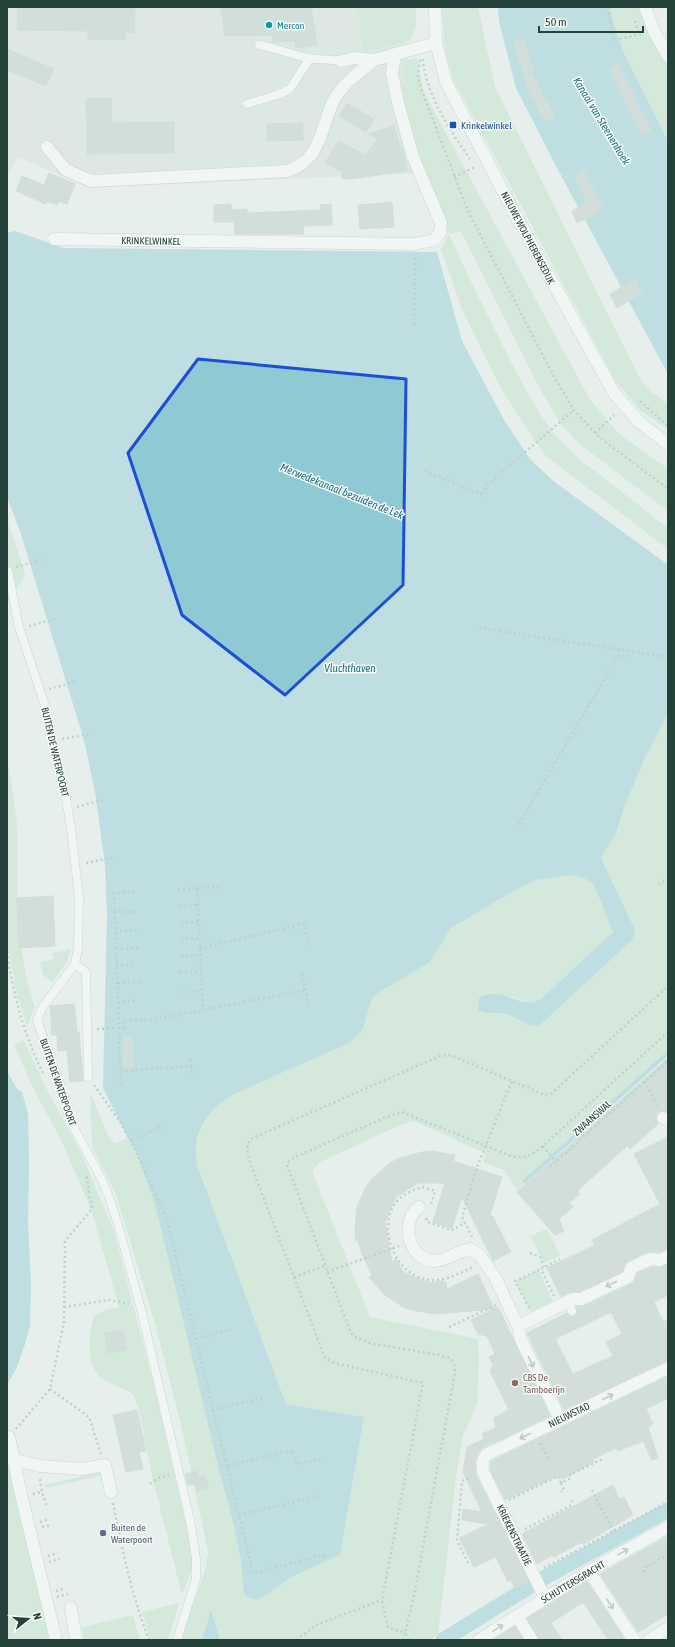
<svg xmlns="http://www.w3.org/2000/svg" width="675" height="1647" font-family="'Asap Condensed',sans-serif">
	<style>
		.built { fill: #d4dfda }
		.green { fill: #bfe0c8 }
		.water { fill: #8ec9d4 }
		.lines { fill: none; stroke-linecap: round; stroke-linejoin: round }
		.stream { stroke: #8ec9d4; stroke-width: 4 }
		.canal { stroke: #8ec9d4; stroke-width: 15 }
		.building { fill: #bbcac4; stroke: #b8c9c2; fill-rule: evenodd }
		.lane-casing { stroke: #a8b8b2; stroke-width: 9 }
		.street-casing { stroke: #a8b8b2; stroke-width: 13 }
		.secondary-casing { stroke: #a4bbb3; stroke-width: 13 }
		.path { stroke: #86b3a5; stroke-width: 2.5; stroke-dasharray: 2 3; stroke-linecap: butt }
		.lane { stroke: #fff; stroke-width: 8 }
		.street { stroke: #fff; stroke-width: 12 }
		.secondary { stroke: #fff; stroke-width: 12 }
		.oneway { stroke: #92a09c }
		.marked { fill: none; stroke: #1d4ed8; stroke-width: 3; stroke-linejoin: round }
		.culture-dot { fill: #0f9aa8; stroke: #f7fbf9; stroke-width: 1.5 }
		.transit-dot { fill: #1a4fb4; stroke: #f7fbf9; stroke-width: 1.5 }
		.education-dot { fill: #8d6e63; stroke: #f7fbf9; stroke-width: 1.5 }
		.service-dot { fill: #5c6f8a; stroke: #f7fbf9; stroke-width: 1.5 }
		.labels { text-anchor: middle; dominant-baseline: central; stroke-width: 3; stroke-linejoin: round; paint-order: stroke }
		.culture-label { font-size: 10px; fill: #0d838f; stroke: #f7fbf9; text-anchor: start }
		.transit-label { font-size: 10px; fill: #164399; stroke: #f7fbf9; text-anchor: start }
		.street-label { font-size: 10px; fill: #24423a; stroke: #f7fbf9 }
		.education-label { font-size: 10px; fill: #785e54; stroke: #f7fbf9; text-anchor: start }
		.service-label { font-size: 10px; fill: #4e5e75; stroke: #f7fbf9; text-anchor: start }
		.water-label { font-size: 11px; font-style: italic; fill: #1c6f80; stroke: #f7fbf9 }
	</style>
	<rect width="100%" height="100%" fill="#e6efeb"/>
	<path class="built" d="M7,7h395l18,166 -332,15 -70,-31 -11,20z"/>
	<path class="green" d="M357,7h59v21l-7,13 -46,10z
		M442,7h36l17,80 145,292 12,13 16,11v26l-28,-19 -25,-30 -162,-301 -8,-29z
		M609,7h35l24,50v84l-44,-88 -8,-23z
		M417,58l6,33 166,307 29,35 50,36v42l-90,-68 -17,-19 -21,-35 -79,-158 -12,3 22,48 45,90 22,39 16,23 24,24 90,70v21l-122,-93 -23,-33 -26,-42 -35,-72 -21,-60 8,-15 -45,-121 -3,-23 3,-22 2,-7 5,-2z
		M7,521l12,33 6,21 -16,25h-2z
		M668,713v339l-144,128 1,3 -8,7 -13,-20 -21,-8 2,-9 -71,-32 -16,5 -78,36 -8,9 58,146 108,22 1,21 -2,44 -14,31 -7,43 -18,156 -8,6h-210l-9,-29 -9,29h-20c5,-31 24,-58 26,-89l-26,-122 -26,-102 -40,-133 -24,-47 -2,-55 17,42 7,10 14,-6 7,11 20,55 63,262 15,56 8,39 2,13v12l17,13 2,-3 29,-19 49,-22 24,-138 -78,-13 -88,-236c-8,-33 7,-57 36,-74l115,-51 13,-12 11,-35 57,-34 21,-34 66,-39 19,-9 36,-5 12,3 10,7 19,47 -72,67c-16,9 -20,-1 -35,-4 -6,-2 -13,-1 -19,-2l-9,17 8,5 14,-3 18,7 15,8 6,-1 93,-86 -22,-63 -9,-19 15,-24 9,-29 19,-45z
		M7,759l4,21 6,44 1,82 3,42 7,36 7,22 -8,20 -11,-36 -9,-49z
		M71,949c-3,13 -11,22 -19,33l-9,-7 -3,-13 14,-3 -1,-6z
		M24,1041l20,43 38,71 32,77 41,158 32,138 6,38 -11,29 -30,-119 -12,-61 -6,-20c-9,-7 -20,-9 -30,-15 -20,-14 -15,-44 -10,-64l12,-6 13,-3 -28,-98 -30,-69 -30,-56 -17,-40z
		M547,1229l13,27 -16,7 -14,-27z
		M538,1270l15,31 -22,11 -15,-31z
		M7,1464h3l40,176h-43z
		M104,1471v4l-58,13 -1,-3z
		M179,1603l-11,37h-18l-8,-28z
		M133,1615l7,25h-56l-2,-13z"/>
	<path class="water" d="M498,7h111l7,23 8,23 44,88v233l-112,-208 -40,-78 -17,-67z
		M15,231l49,17 373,4 25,89 42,79 26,39 22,21 116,85v148l-24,47 -19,45 -9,29 -15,24 34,72 -3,10 -93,86c-14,2 -25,-13 -40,-13 -11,-1 -8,4 -21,-3l1,-12c25,-15 41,14 62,1l72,-67 -19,-47 -10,-7 -12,-3 -36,5 -19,9 -66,39 -21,34 -57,34 -11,35 -13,12 -115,51c-29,17 -44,41 -36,74l88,236 78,13 -24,138 -49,22 -33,23 -12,-3 -2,-3 -3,-33 -8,-39 -15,-56 -63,-262 -20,-55 -7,-11 -25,-50 4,-173 -2,-50 -10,-73 -11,-52 -64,-209 -13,-34v-264z
		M7,1071l10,18 5,3 6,22 1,50 -1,59 3,59 -1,44 -5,18 -9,25 -9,16z
		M211,1610l9,30h-18z"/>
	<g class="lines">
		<path class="stream" d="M525,1181l143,-128"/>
		<path class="canal" d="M443,1640l99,-61 126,-69"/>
	</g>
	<path class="building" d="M18,7h117l-1,26 -8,-1 -1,8 -37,-1v-8l-71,-1z
		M221,7h90l6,38 -21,3 -1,-7 -23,1v-7l-47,1z
		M523,38l11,32 -3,1 24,46 -10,5 -17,-32 -15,-49z
		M7,49l47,20 -8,17 -39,-16z
		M618,63l33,67 -9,5 -33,-67z
		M86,98h25l1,25 62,-1v31l-87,1z
		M347,103l27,16 -8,13 -27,-16z
		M303,123v17l-36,1v-17z
		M394,126l6,21 2,-1 5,25 -57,8 -9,-1 2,-6 -18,-9 13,-22 28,14 12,-16 -10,-5z
		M584,171l18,36 -2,1 1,3 -24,12 -5,-12 15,-9 -13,-26z
		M49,173l26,11 -8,20 -8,-3 -2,4 -10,-4 -1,3 -30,-13 6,-15 22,9z
		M392,202l2,25 -34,2 -2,-24z
		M231,204v6l16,-1v4l73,-3v-5l11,-1 1,21 -29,1 1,8h-69l-1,-12h-20v-17z
		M635,279l7,14 -25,15 -7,-14z
		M53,896l2,50 -36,2 -2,-50z
		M74,1004l3,28h2l4,49 -13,1 -3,-32 -9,1 -1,-16h-5l-2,-29z
		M133,1037l1,31h-11v-30z
		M668,1058v54l-6,-1 -4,1 -2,7 2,5 -28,25 -3,-3 -50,45 3,3 -11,9 4,4 -14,12 5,12 -9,4 -38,-43z
		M668,1137v112l-9,3h-12l-21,11 -4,9 -43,20h-9l-9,5 -14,-29 48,-23 -3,-5 68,-36 -26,-50z
		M432,1151l23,4 -2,6 49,16 -13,41 3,-3 19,37 -18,9 -31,-64 -10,31 -19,-6 12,-39h-27l-22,14 -11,25 7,40 4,-3 7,13 27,11 13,-2v1h3l1,7 31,-15 16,35 4,-2 52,109 -67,32 -5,5 -3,8 1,14 53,106 -14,8 -4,-9 -3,2 -12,-25 -22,10 -15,-29 30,-14 -27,-4 1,-11 19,3 -19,-40 4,-25 17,-8 -2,-5 14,-7 -2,-9 15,-8 -19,-39 3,-6 -4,-8 6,-3 -8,-18 -9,-2 -7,-14 23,-11 -59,5 -23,-4 -9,-3 -19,-13 -15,-17 3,-2 -10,-21 -4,-14 -2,1 -1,-11 2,-23 9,-20 7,-9 17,-15 10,-5 22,-6z
		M668,1264v31l-14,7 9,20 5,-2v41l-104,49 -37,-77 40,-20 2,3h5l3,-4 -1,-6h8l47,-22 4,-4 2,-7 14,-6h9zM611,1312l11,22 -16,8 7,14 -40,18 -18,-35z
		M123,1330l4,20 -19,3 -3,-20z
		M668,1376v22l-22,11 7,15 -5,3 10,31 -6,2 -9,-19 -25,10 -2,-3 -23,11 1,3 -32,17 -2,-4 -55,25 -15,-30 1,-9z
		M137,1410l9,41 -7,1 4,17 -17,3 -13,-57z
		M197,1471l2,7 6,-2 3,12 -11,3 -2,-7 -7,1 -3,-11z
		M613,1485l6,14 5,-2 9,18 -50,29 -1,-2 -28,15 -1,-2 -16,9 -15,-30z
		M668,1536v78l-30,18 -38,-58z
		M587,1581l38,59h-17l-25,-38 -32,21 11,17h-23l-12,-22z
		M515,1626l8,14h-30z"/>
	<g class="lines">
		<g class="lane-casing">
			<path id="lane" d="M259,45c18,3 33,10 50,13 11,2 22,1 32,3
				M247,104l30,-9 13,-6 20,-31
				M8,571l11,56 26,79 21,92 5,30 8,70 -1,50 -3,16 -33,44 -5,12 23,64 3,17 11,27 26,48 9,21 10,31 23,85 49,212 5,34v20l-19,61
				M75,964l11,8 2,105
				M567,1301l5,10"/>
		</g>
		<g class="street-casing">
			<path id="street" d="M645,7l9,24 14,25
				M341,61l14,-3 19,2 62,-17
				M47,147l19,23 25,11 197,-10c34,-13 32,-41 45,-69 8,-17 27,-31 41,-42
				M54,239l361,5 19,-4 6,-7 1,-10 -28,-66 -15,-54 -6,-30 3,-19
				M663,1118l5,2
				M419,1207c-19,14 -11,53 15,54 13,0 23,-10 36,-12l10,6 16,24 22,47 3,14 39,79
				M518,1326l55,-27h8l47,-22 3,-9 19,-9 10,1 8,-4
				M9,1437l11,53 36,150
				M8,1458l32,8 43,3 22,-4 6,27
				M589,1571l45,69
				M545,1598l-62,-126c-1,-7 -1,-12 3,-17l182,-87
				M71,1608l5,32
				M517,1616l15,24
				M479,1640l110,-69 79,-44
				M649,1640l19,-12"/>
		</g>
		<g class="secondary-casing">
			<path id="secondary" d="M435,7l1,36 10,39 70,134 98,177 25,29 29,22"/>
		</g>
		<path class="path" d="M608,7l5,33 29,-6
			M635,21l4,14
			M423,59c3,36 27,71 47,100
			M420,60l-2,16 4,15 46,120 85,164 21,35 26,28 68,51
			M454,177l21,-10
			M414,325l1,-69
			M640,401l28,25
			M595,433l19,-18
			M425,471l63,26
			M482,494l5,-9 87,-75
			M16,567l25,-7
			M29,626l28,-8
			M479,628l189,29
			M49,689l28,-8
			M62,739l29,-5
			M77,807l28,-8
			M519,824l99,-168 10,1
			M86,863l29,-6
			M658,884l10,-5
			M197,888l23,-1
			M178,890l19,-2 6,122
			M180,906l17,-1
			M114,912h22
			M181,923l17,-1
			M115,932l21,-2
			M181,939l18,-1
			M200,948l104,-24 5,23
			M116,949l23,-1
			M7,952c6,42 17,83 36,121
			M181,956l19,-1
			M116,965h18
			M180,972l21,-1
			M302,974l7,33
			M118,983l25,-1
			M182,992l20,-1
			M118,1002l18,-1
			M97,1029l26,-1v-7l28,-1 154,-30
			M191,1066v10
			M121,1071l70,-5 -1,-9
			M645,1081l13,26
			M121,1084l-7,-191 22,-1
			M94,1085l24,34 13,22
			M160,1127l-29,14 36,79 86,353 75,-19
			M543,1146l13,16
			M550,1167l118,-106
			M431,1204l4,-13 -13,-4c-10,3 -22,9 -28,18 -17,28 4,74 38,75 14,1 28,-7 41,-13
			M426,1218l1,4 25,8 13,-7
			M472,1237l-10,-20 15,-50 35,-86
			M530,1253l10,4 4,10
			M327,1272l72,-26
			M294,1277l31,-11
			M554,1296l-13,-27 19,-10
			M64,1307l45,-7 20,4
			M529,1308l-14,-27 26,-12
			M449,1327l47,-22
			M196,1339l38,-10
			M50,1389l39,28 12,37
			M212,1410l51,-12
			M16,1429l34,-40 14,-67 1,-81 27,-32 -6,-36
			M540,1443l8,16
			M227,1466l66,-16 4,14 25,-6
			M40,1479l2,13 5,15
			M561,1483l3,7 -3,2
			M150,1484l8,-6 11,-3
			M592,1490l21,41
			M33,1494l9,-2
			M509,1500l49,-24 3,7 10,-5 -1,-3 34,-17
			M113,1503c9,46 19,93 36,137
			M239,1515l81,-19
			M40,1522l10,-3
			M42,1527l9,-2
			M525,1529l45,-23 2,-6
			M48,1556l10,-3
			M49,1562l11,-3
			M468,1563l-11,-23 5,-59 10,-4
			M544,1568l124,-66
			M644,1572v-4l24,-13
			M56,1591l10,-3
			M57,1597l11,-3
			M296,1640l22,-16 64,-24
			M403,1640l2,-7 -16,-5 -2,-3 -5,-25 41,-217 -89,-20 -9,-5 -76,-198 -2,-15 4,-6 6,-3 183,-80 7,-1 6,1 92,39 6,-1 117,-108
			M409,1640l-4,-7 9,-38 41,-222 -1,-9 -4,-6 -11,-3 -69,-12 -13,-5 -6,-5 -64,-168 2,-4 6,-4 91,-40 16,-5 109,44c16,3 19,0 32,-10l125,-114"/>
		<use href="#lane" class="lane"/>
		<use href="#street" class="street"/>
		<use href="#secondary" class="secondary"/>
	</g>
	<defs><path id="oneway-shaft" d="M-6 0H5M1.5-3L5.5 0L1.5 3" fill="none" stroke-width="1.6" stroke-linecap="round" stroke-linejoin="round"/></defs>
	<g class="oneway">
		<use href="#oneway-shaft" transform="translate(611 1284) rotate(155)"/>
		<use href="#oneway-shaft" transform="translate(531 1362) rotate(64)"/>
		<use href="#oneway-shaft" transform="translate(608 1397) rotate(-25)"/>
		<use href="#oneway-shaft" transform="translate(525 1436) rotate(154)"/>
		<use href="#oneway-shaft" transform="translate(623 1552) rotate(-29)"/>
		<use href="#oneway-shaft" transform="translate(610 1604) rotate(56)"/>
		<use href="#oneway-shaft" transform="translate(498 1628) rotate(-32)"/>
	</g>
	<path d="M0 0H675V1647H0ZM198,359l208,20 -3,206 -118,110 -103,-80 -54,-162z" fill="#e6efeb" fill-opacity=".55" fill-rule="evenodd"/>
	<path class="marked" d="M198,359l208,20 -3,206 -118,110 -103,-80 -54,-162z"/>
	<circle class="culture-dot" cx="269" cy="25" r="4"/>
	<rect class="transit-dot" x="449" y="121" width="8" height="8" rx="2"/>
	<circle class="education-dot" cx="515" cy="1383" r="4"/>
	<circle class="service-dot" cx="103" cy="1533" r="4"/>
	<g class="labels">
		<g class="culture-label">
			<text x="277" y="25">Mercon</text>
		</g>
		<g class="transit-label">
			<text x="461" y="125">Krinkelwinkel</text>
		</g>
		<g class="street-label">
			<text transform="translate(528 238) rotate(62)">NIEUWE WOLPHERENSEDIJK</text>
			<text transform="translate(151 241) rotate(1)">KRINKELWINKEL</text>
			<text transform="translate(55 752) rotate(77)">BUITEN DE WATERPOORT</text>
			<text transform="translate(58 1082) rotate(71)">BUITEN DE WATERPOORT</text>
			<text transform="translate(592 1118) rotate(-42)">ZWAANSWAL</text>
			<text transform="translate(569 1415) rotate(-26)">NIEUWSTAD</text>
			<text transform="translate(514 1535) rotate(64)">KRIEKENSTRAATJE</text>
			<text transform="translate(573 1582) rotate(-31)">SCHUTTERSGRACHT</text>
		</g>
		<g class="education-label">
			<text x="523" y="1377">CBS De<tspan x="523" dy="12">Tamboerijn</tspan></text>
		</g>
		<g class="service-label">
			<text x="111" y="1527">Buiten de<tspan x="111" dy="12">Waterpoort</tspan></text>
		</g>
		<g class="water-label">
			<text transform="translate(602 121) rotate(59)">Kanaal van Steenenhoek</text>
			<text transform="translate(342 491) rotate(22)">Merwedekanaal bezuiden de Lek</text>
			<text x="350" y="668">Vluchthaven</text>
		</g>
	</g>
	<rect width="675" height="1647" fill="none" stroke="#24423a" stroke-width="16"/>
	<g transform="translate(28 1619) rotate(73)" stroke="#f7fbf9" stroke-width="3" paint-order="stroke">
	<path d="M0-3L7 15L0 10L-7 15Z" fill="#24423a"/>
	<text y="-6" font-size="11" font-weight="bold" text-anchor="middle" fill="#24423a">N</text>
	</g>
	<path d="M539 26v6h104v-6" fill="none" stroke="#24423a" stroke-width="2"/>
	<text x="545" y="26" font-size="12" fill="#24423a" stroke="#f7fbf9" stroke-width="3" paint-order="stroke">50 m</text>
</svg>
